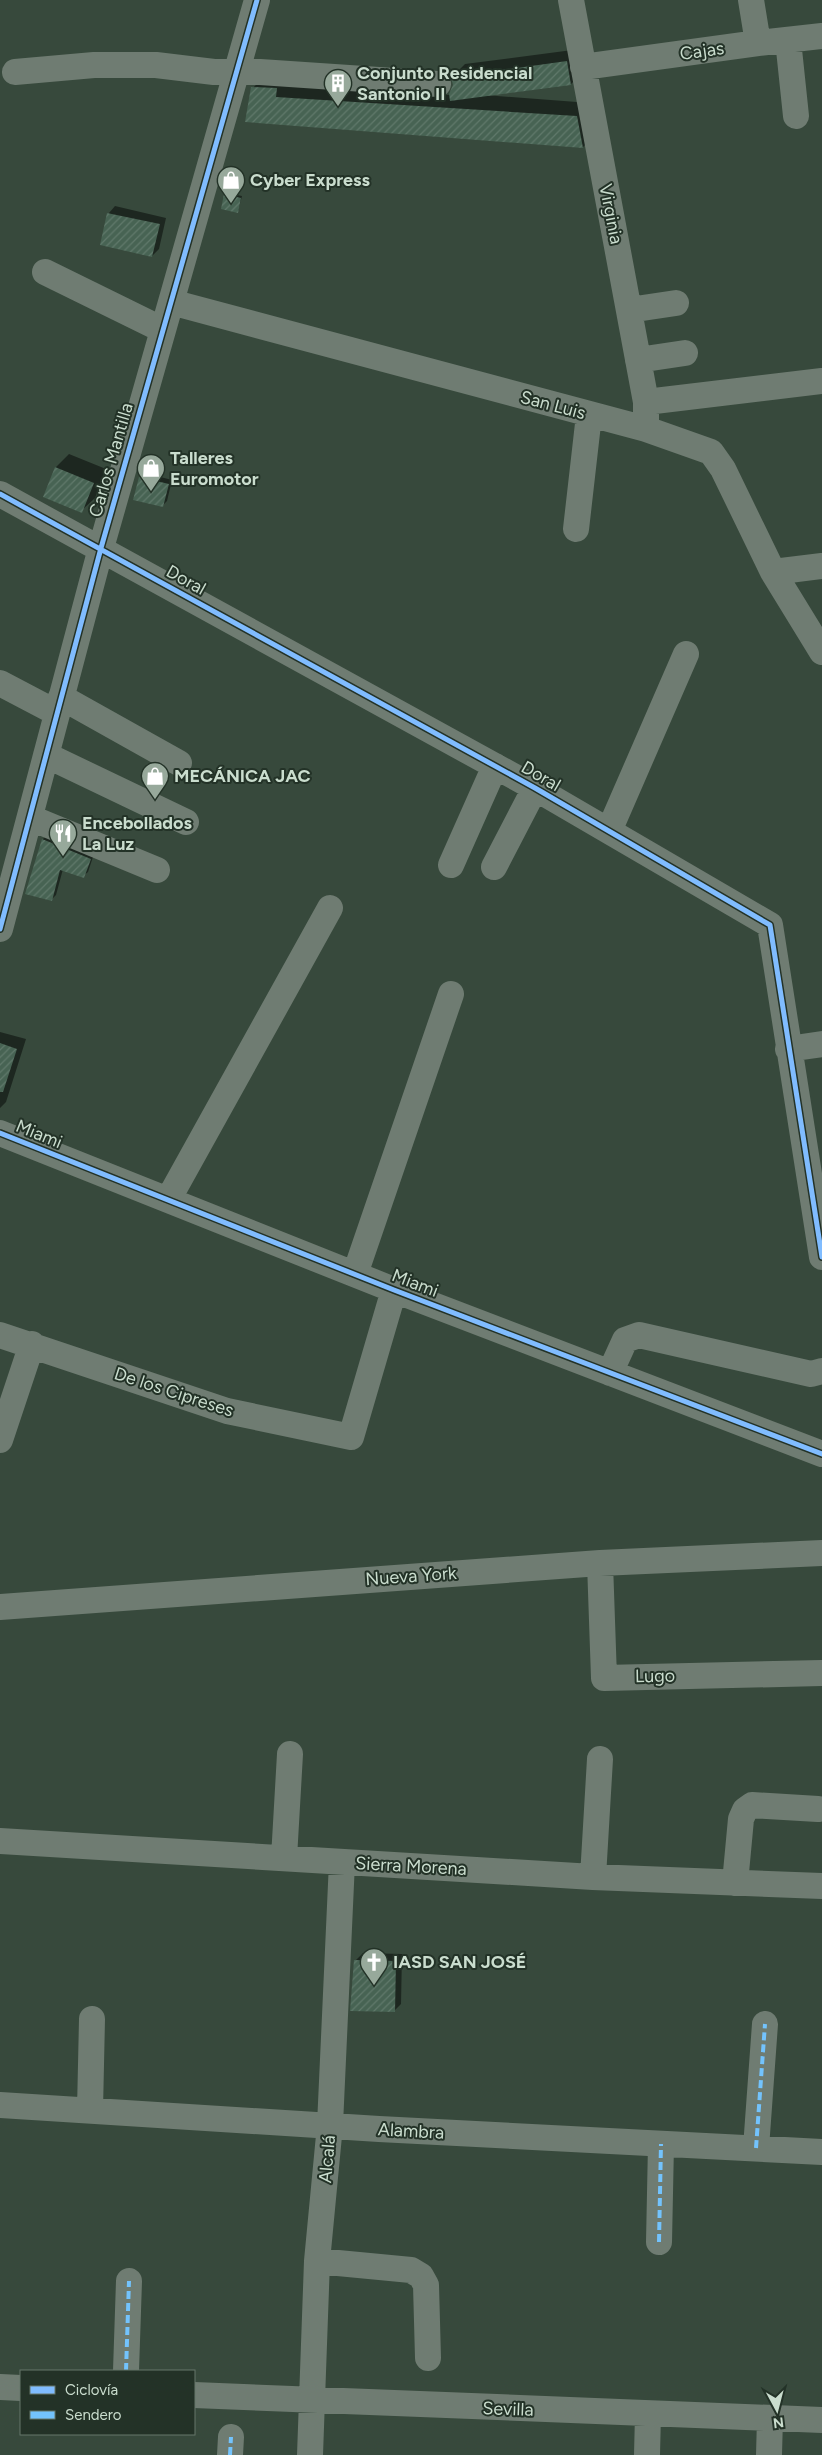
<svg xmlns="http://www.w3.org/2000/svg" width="822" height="2455" font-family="Figtree,sans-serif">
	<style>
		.shadow { fill: #0007 }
		.building { fill: url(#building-hatch) }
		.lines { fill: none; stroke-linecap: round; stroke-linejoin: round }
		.minor { stroke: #6f7c72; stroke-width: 26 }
		.quiet { stroke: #73c3fd; stroke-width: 4; stroke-dasharray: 8 4; stroke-linecap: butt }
		.cycleway-casing { stroke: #233227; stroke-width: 8 }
		.cycleway { stroke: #80bcff; stroke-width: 5 }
		.labels { text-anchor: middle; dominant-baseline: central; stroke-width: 4; stroke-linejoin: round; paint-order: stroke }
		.street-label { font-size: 18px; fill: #caddce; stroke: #233227 }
		.poi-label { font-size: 18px; font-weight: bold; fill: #caddce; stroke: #233227; text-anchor: start }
	</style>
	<defs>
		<pattern id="building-hatch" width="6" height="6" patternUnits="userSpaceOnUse" patternTransform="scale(1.25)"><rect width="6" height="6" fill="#476353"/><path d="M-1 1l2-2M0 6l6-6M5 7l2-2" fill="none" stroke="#60796b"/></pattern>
	</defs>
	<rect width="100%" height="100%" fill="#37493c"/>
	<path class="shadow" d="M580,49l4,22 -13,13 -87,11 106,8 6,31 -13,13 -336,-26 6,-33 13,-14 23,11 161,10 4,-9 -2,-9 13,-13z
		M227,193l15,3 -4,15 -13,-16z
		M115,206l51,12 -7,31 -7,7 -51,-12 8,-31z
		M69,454l37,15 -11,29 -14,13 -37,-15 12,-29z
		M145,473l27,7 -5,21 -5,5 -22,-29z
		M47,835l47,19 -6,18 -5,4 -20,-7 -7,26 -5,5 -25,-7 17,-54z
		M0,1032l26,7 -20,63 -6,6z
		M363,1953l39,1 -1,50 -7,7 -38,-51z"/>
	<path class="building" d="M567,61l4,24 -121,16 -1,-7 4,-9 -2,-8z
		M251,87l26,1 -1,9 301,19 6,32 -338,-26z
		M224,194l17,4 -3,15 -17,-4z
		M107,213l53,11 -8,33 -52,-12z
		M55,467l39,16 -12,30 -39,-16z
		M139,477l30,7 -6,23 -30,-7z
		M42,839l49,20 -7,19 -24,-8 -8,31 -27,-7z
		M0,1043l17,6 -14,43h-3z
		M354,1960l42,1 -1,51 -45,-1z"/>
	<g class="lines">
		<path class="minor" d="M571,0l75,402v27
			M751,0l7,43
			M788,40l8,76
			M583,67l175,-24 64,-7
			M15,72l79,-7h62l58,7h46l178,12
			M45,272l118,58
			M171,302l475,127 65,23 12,17 50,103 49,80
			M629,310l47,-7
			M638,360l47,-7
			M646,402l176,-21
			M0,494l535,294 235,137 52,332
			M576,529l13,-114
			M773,572l49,-6
			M0,683l57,30
			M61,697l118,66
			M46,755l140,67
			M31,818l126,52
			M609,831l77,-177
			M451,865l44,-99
			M494,867l41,-79
			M0,929l101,-381 156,-548
			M788,1049l34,-5
			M0,1133l394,157 428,164
			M168,1200l162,-292
			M355,1274l96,-280
			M0,1335l227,76 124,26 43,-147
			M610,1373l15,-33 14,-5 172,39 11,-3
			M0,1440l32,-96
			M600,1563l4,115 218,-5
			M0,1607l600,-44 222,-10
			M0,1841l593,36 229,9
			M284,1858l6,-104
			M593,1877l7,-118
			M735,1883l6,-64 4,-9 7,-5 66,4
			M0,2105l379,24 443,23
			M90,2110l2,-91
			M756,2148l9,-124
			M659,2242l2,-98
			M317,2261l94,9 10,6 5,9 2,73
			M126,2371l3,-90
			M0,2387l21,1
			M194,2395l628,25
			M230,2455l1,-18
			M310,2455l7,-194 13,-136 12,-263
			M647,2455l1,-41
			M769,2455l1,-37"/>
		<path class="quiet" d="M756,2148l9,-124
			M659,2242l2,-98
			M126,2371l3,-90
			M230,2455l1,-18"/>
		<g class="cycleway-casing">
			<path id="cycleway" d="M0,494l535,294 235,137 52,332
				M0,929l101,-381 156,-548
				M0,1133l394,157 428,164"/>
		</g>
		<use href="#cycleway" class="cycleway"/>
	</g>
	<defs>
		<g id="building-pin" transform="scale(1.4375)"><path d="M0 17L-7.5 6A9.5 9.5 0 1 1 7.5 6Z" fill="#97a99b" stroke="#233227"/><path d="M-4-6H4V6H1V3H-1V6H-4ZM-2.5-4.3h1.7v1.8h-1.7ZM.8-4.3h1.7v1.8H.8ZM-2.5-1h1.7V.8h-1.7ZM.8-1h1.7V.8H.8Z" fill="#fff"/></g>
		<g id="shop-pin" transform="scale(1.4375)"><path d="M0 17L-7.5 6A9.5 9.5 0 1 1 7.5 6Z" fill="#97a99b" stroke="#233227"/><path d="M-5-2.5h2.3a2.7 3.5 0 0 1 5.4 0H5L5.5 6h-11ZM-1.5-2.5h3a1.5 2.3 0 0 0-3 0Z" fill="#fff"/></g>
		<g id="restaurant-pin" transform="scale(1.4375)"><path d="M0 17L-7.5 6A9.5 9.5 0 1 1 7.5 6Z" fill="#97a99b" stroke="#233227"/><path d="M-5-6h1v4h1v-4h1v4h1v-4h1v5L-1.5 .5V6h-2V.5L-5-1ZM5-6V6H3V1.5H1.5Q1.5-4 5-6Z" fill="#fff"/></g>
		<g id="church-pin" transform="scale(1.4375)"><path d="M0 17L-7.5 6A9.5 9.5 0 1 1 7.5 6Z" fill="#97a99b" stroke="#233227"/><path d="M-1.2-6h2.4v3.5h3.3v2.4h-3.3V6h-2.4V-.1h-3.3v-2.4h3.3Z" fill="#fff"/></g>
	</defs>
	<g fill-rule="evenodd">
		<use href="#building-pin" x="338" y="83"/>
		<use href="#shop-pin" x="231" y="180"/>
		<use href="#shop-pin" x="151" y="468"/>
		<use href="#shop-pin" x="155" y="776"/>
		<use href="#restaurant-pin" x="63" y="833"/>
		<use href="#church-pin" x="374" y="1962"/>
	</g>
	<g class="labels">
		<g class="street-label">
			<text transform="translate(702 51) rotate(-8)">Cajas</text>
			<text transform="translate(611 214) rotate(79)">Virginia</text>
			<text transform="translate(553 405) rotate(15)">San Luis</text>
			<text transform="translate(111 460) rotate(-74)">Carlos Mantilla</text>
			<text transform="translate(186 580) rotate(29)">Doral</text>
			<text transform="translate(541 776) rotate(30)">Doral</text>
			<text transform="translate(39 1134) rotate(22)">Miami</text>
			<text transform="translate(415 1283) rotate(21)">Miami</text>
			<text transform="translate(174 1392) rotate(18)">De los Cipreses</text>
			<text transform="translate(411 1576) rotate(-4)">Nueva York</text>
			<text transform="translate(655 1676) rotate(-1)">Lugo</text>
			<text transform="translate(411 1866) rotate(3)">Sierra Morena</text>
			<text transform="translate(411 2131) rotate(3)">Alambra</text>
			<text transform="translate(327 2159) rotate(-85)">Alcalá</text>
			<text transform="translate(508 2409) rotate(2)">Sevilla</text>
		</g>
		<g class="poi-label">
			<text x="357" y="73">Conjunto Residencial<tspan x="357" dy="21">Santonio II</tspan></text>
			<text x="250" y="180">Cyber Express</text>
			<text x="170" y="458">Talleres<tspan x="170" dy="21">Euromotor</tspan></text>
			<text x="174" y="776">MECÁNICA JAC</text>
			<text x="82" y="823">Encebollados<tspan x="82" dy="21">La Luz</tspan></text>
			<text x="393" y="1962">IASD SAN JOSÉ</text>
		</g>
	</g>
	<rect x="20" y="2370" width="175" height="65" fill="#233227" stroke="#66766a"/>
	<rect x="30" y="2386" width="25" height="8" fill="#80bcff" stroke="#66766a"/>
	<text x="65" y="2395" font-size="15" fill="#caddce">Ciclovía</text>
	<rect x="30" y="2411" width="25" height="8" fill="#73c3fd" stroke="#66766a"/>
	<text x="65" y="2420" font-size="15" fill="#caddce">Sendero</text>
	<g transform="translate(777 2410) rotate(173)" stroke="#233227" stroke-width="4" paint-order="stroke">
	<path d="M0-4L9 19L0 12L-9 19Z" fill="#caddce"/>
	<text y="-8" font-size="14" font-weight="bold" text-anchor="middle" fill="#caddce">N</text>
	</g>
</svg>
